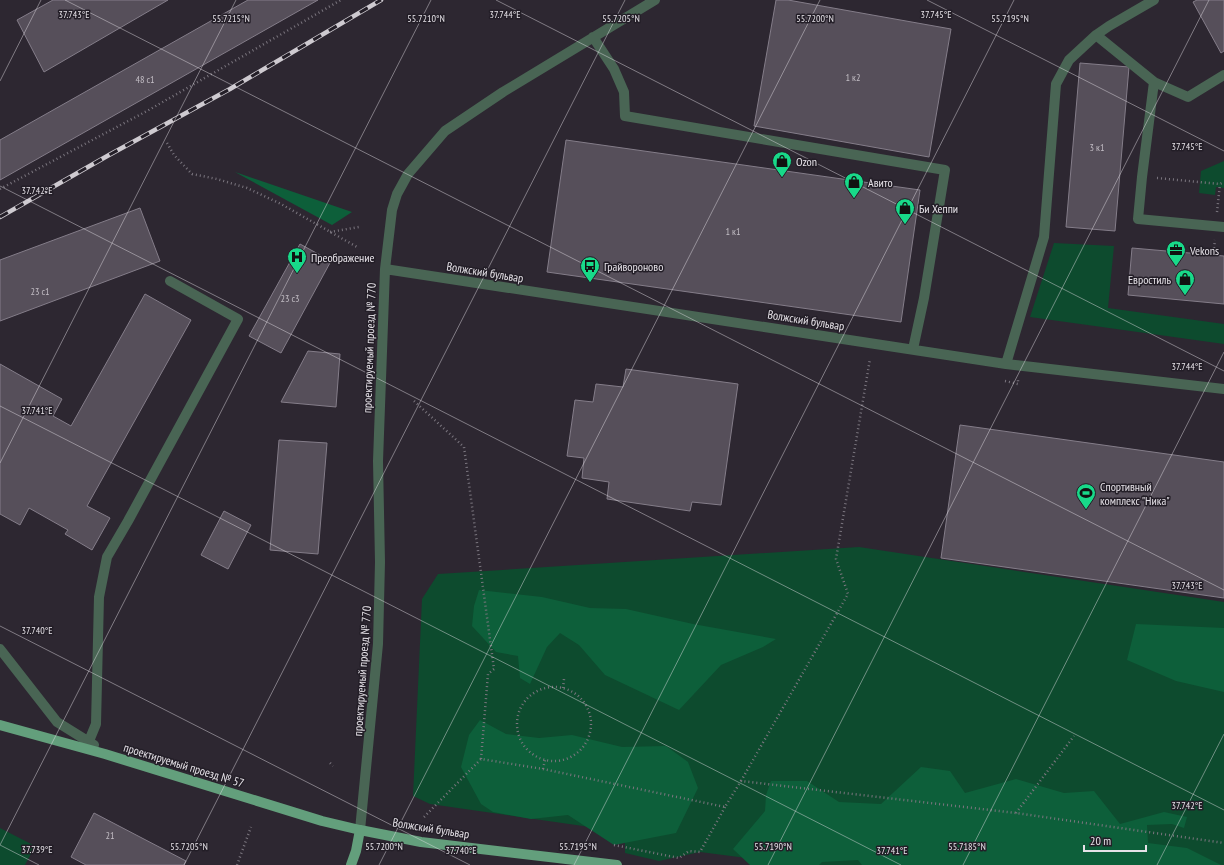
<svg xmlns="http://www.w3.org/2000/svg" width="1224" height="865" font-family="'PT Sans Narrow',sans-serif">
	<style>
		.green { fill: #0d4b2e }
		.forest { fill: #0d5f3a }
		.building { fill: #564f5a; stroke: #847d89 }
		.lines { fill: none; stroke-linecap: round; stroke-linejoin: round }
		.path { stroke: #7b767f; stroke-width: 2.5; stroke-dasharray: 1 3; stroke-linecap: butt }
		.minor { stroke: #496554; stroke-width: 10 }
		.major { stroke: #639f7c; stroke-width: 10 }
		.rail-casing { stroke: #cecad0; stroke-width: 4.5 }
		.rail { stroke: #231e27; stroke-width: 3; stroke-dasharray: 9; stroke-linecap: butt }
		.ticks { fill: none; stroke: #e6e2e8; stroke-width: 1; stroke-opacity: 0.45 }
		.labels { text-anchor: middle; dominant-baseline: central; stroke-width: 3; stroke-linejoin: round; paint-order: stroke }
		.number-label { font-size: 10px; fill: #c2bdc4 }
		.poi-label { font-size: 12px; fill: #e6e2e8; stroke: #231e27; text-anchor: start }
		.street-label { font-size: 12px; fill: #e6e2e8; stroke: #231e27 }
		.ticks-label { font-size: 10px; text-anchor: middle; fill: #e6e2e8; stroke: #231e27; stroke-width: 3; stroke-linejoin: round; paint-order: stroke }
	</style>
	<rect width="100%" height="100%" fill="#2d2731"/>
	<path class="green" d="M1224,161v27l-8,-1 -1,8 -16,-2 2,-22z
		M1054,243l60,3 -6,62 116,16v20l-194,-27z
		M859,547l365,55v263h-424l-100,-13 -41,9 -34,-8v-21l-195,-28 -17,-8 9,-197 16,-25z
		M0,828l35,18 -10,19h-25z"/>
	<path class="forest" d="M235,172l117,40 -20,13z
		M479,590l63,7 48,11 36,1 67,15 83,15 -13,8 -42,18 -42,45 -74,-35 -26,-30 -19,-12 -13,14 -17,37 -10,-6 -2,-22 -22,-4 -24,-26 2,-20z
		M1136,624l88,4v64l-48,-11 -49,-21z
		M480,720l26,14 33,4 33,-3 50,12 44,-1 22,16 10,26 -22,45 -62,12 -46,-30 -37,4 -38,-7 -12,-8 -20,-37 8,-32z
		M921,767l29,4 15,22 51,-14 48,14 30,-2 26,33 44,-12 23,5 -3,11 -12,-4 -25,1 1,18 39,5 34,17h-359l-4,-5 -36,2 -3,3h-69l-17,-16 32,-38 1,-16 5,-14h36l32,21 42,2z"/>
	<path class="building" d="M53,0h115l-124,72 -27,-52z
		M248,0h70l-318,180v-40z
		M776,0h12l163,29 -22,128 -175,-31z
		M1197,0h27v51l-3,2 -28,-51z
		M1080,63l49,4 -14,164 -49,-4z
		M566,140l354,50 -19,132 -354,-50z
		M140,208l20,53 -160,60v-61z
		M300,244l31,17 -50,92 -32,-17z
		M1132,248l92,8v48l-96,-9z
		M145,294l46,26 -104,186 23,12 -18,32 -27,-16 3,-4 -39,-22 -9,17 -20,-11v-150l62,35 -9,17 18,10z
		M308,351l32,3 -4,53 -55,-5z
		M626,369l112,15 -17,121 -29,-3 -2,9 -83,-12 2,-17 -27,-4 2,-20 -17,-2 8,-56 18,2 3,-18 27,3z
		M960,425l264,37v136l-283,-40z
		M279,440l48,3 -9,111 -48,-4z
		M224,511l27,14 -23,44 -27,-14z
		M94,813l92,48 -2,4h-98l-15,-8z"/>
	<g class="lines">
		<path class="path" d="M167,143l7,12 18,19 25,5 30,9 34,16 76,43
			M1157,178l63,6 4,-2
			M0,189l147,-78 194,-111
			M1217,212l3,-28
			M330,232l29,-5
			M1213,256l2,-16
			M1005,381l13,3v-4
			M414,401l50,46 30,222 -6,5 -7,85
			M517 724a37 37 0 1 1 74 0a37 37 0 1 1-74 0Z
			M563,688l1,-9
			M330,763l3,3
			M543,769l2,-9
			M741,781l107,-187 -12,-35 34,-200
			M1016,813l58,-77
			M424,817l57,-58 62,10 182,38 16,-26 275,32 208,30
			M614,845l65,13 10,-7 11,1 25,-45
			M237,865l14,-38"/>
		<path class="minor" d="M1096,35l58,47
			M593,37l21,32 10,23 1,24 320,54 -21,128 -11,51
			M1224,75l-36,22 -34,-15 -12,95 -4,42 86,8
			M385,269l621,95 218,25
			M1006,364l38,-127 12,-153 13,-24 27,-25 13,-9 45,-26
			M0,649l57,73 37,23
			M89,741l7,-17 3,-127 8,-40 21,-36 110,-202 -68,-38
			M360,830l18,-186 2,-82 -2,-101 7,-192 7,-59 5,-16 11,-20 37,-43 58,-39 152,-92"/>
		<path class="major" d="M0,725l105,29 217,67 38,9 61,12 196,23
			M351,865l5,-14 4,-21"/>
		<g class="rail-casing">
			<path id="rail" d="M0,217l109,-62 121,-66 151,-89"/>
		</g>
		<use href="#rail" class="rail"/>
	</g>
	<path class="ticks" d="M65,0l1159,590M496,0l728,371M927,0l297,151M0,81l41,-81M0,186l1224,624M0,406l901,459M0,463l236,-463M0,626l470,239M0,845l39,20M0,845l431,-845M184,865l441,-865M379,865l441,-865M574,865l440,-865M768,865l441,-865M963,865l261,-513M1157,865l67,-131"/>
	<defs>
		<g id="shop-pin" transform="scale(1)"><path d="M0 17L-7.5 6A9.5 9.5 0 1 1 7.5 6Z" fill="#18d989" stroke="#231e27"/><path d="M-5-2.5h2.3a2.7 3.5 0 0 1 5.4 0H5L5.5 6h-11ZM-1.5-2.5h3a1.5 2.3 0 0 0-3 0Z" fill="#111"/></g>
		<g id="office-pin" transform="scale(1)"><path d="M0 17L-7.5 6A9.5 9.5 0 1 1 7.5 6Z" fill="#18d989" stroke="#231e27"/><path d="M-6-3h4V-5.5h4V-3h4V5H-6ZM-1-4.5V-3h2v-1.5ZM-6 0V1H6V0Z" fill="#111"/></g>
		<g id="hospital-pin" transform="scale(1)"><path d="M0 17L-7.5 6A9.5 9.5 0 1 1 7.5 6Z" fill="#18d989" stroke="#231e27"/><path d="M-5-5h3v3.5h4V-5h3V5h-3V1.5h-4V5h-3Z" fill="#111"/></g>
		<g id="bus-pin" transform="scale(1)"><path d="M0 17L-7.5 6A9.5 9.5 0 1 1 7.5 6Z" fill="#18d989" stroke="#231e27"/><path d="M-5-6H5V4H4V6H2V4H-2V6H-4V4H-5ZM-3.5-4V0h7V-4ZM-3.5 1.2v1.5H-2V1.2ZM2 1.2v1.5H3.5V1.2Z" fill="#111"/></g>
		<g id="stadium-pin" transform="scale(1)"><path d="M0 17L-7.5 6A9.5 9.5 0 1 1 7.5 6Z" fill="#18d989" stroke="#231e27"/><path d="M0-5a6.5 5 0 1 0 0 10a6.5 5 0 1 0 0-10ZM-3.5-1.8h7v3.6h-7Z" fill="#111"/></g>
	</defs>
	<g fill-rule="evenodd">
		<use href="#shop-pin" x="782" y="161"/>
		<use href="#shop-pin" x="854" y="182"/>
		<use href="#shop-pin" x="905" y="208"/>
		<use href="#office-pin" x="1176" y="250"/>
		<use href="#hospital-pin" x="297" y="257"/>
		<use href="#bus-pin" x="590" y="266"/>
		<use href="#shop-pin" x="1185" y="279"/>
		<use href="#stadium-pin" x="1086" y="493"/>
	</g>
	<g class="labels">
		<g class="number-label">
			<text x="853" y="77">1 к2</text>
			<text x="145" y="79">48 с1</text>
			<text x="1097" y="147">3 к1</text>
			<text x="733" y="231">1 к1</text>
			<text x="40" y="291">23 с1</text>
			<text x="290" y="298">23 с3</text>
			<text x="110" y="835">21</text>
		</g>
		<g class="poi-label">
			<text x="796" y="161">Ozon</text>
			<text x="868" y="182">Авито</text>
			<text x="919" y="208">Би Хеппи</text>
			<text x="1190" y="250">Vekons</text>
			<text x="311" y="257">Преображение</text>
			<text x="604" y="266">Грайвороново</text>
			<text x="1171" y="279" text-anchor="end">Евростиль</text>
			<text x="1100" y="486">Спортивный<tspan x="1100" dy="14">комплекс "Ника"</tspan></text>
		</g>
		<g class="street-label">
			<text transform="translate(485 272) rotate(9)">Волжский бульвар</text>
			<text transform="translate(806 320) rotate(9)">Волжский бульвар</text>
			<text transform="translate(369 348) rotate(-88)">проектируемый проезд № 770</text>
			<text transform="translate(362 671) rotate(-86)">проектируемый проезд № 770</text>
			<text transform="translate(184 765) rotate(17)">проектируемый проезд № 57</text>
			<text transform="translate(431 828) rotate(9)">Волжский бульвар</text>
		</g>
	</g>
	<g class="ticks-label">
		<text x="505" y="18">37.744°E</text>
		<text x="74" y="18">37.743°E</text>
		<text x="936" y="18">37.745°E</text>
		<text x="231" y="22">55.7215°N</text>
		<text x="426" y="22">55.7210°N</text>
		<text x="621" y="22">55.7205°N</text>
		<text x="815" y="22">55.7200°N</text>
		<text x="1010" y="22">55.7195°N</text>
		<text x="1187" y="150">37.745°E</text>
		<text x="37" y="194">37.742°E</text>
		<text x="1187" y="370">37.744°E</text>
		<text x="37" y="414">37.741°E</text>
		<text x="1187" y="589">37.743°E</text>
		<text x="37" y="634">37.740°E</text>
		<text x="1187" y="809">37.742°E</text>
		<text x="189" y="850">55.7205°N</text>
		<text x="384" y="850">55.7200°N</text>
		<text x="578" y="850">55.7195°N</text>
		<text x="773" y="850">55.7190°N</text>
		<text x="967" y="850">55.7185°N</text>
		<text x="37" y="853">37.739°E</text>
		<text x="461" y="854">37.740°E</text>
		<text x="892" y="854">37.741°E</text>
	</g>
	<path d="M1084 845v6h62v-6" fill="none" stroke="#e6e2e8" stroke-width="2"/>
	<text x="1090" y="845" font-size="12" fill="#e6e2e8" stroke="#231e27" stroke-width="3" paint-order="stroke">20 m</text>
</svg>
